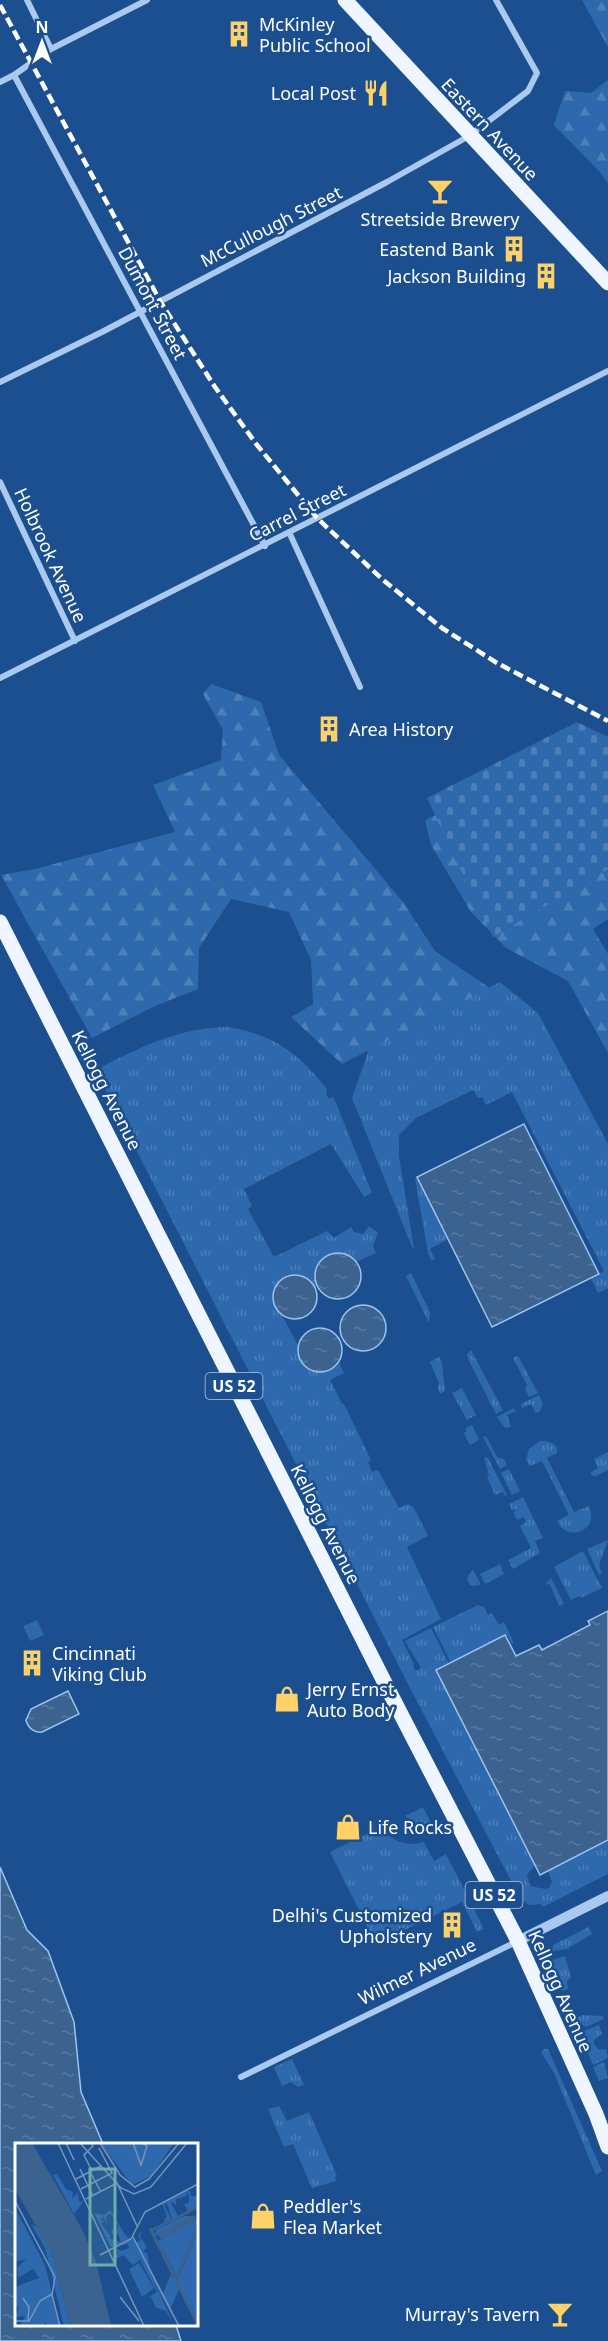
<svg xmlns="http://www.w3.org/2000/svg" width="608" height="2341" font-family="'Noto Sans',sans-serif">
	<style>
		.grass { fill: url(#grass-tufts) }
		.forest { fill: url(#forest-firs) }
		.cemetery { fill: url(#cemetery-stones) }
		.pitch { fill: #2e69ad }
		.water { fill: url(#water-ripples); stroke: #9cc4f0; stroke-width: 1.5 }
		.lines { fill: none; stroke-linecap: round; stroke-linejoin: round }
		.minor { stroke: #a9c9ee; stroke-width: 6 }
		.tertiary { stroke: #a9c9ee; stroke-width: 10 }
		.primary { stroke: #f0f6ff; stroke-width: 15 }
		.rail { stroke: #fff; stroke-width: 4.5; stroke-dasharray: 10 4.5; stroke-linecap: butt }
		.labels { text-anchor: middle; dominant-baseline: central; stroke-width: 5; stroke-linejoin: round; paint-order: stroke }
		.shield { fill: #1b4f8f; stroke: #bbcadd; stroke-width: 1.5 }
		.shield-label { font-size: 16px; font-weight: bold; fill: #fff }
		.poi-label { font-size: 18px; fill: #fff; stroke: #1b4f8f; text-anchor: start }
		.street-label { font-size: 18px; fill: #fff; stroke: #1b4f8f }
		.inset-river { fill: none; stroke: #3c6290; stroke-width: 3 }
		.inset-road { fill: none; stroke: #7695bc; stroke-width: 1.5 }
		.view { fill: #6fada8; fill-opacity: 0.15; stroke: #6fada8; stroke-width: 3 }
		.inset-edge { fill: none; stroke: #fff; stroke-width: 3 }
	</style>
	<defs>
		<pattern id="grass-tufts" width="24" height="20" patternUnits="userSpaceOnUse" patternTransform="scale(1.5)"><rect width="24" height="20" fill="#2e69ad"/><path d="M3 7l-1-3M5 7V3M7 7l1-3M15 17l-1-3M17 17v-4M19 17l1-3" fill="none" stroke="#4d80b9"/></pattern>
		<pattern id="forest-firs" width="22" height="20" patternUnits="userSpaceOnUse" patternTransform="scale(1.5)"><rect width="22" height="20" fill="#2e69ad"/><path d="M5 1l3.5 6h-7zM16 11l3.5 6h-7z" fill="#4d80b9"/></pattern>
		<pattern id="cemetery-stones" width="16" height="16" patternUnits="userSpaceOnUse" patternTransform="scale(1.5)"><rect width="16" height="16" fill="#2e69ad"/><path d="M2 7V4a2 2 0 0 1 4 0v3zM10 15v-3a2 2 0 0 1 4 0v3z" fill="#4d80b9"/></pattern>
		<pattern id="water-ripples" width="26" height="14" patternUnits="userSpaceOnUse" patternTransform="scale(1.5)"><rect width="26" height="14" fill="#3c6290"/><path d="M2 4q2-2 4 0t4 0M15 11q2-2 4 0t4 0" fill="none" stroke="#597aa1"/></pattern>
	</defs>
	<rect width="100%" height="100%" fill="#1b4f8f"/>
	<path class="grass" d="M500,982l38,31 70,131v144l-10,5 -7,-15 13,-7 -92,-179 -26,13 -4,-8 -4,1 -5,-8 -57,28 -17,17v21l15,93 -2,-2 -60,-149 17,-49z
		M229,1027c45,8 70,26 98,62l-1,5 3,5 4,-2 4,8 35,88 -8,4 -33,-53 -87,45 8,17 -4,3 26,48 53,-26 7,7 17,-11 3,5 9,2 6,-8 9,7 -5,13 3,7 -20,9 -9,-8 -15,-1 -16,31 1,2 -2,1 -5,-6 -33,29 5,5 17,32 -1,3 38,16 3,-4 5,11 -14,7 12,24h2l27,56 -3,2 4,10 6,-2 21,38 9,-4 6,4 14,28 -21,11 34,72 -39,21 12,24 -1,1 2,6 6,-3 -16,-27 26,-13 18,36 -12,6 98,195 -8,10 3,11 15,3 4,-1 3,-6 -4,-11 60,-31v34l-65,33 -2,-3 -12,1 -9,-7 -111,-212 -312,-613 6,-7c40,-20 79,-39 126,-39z
		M417,1177l31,62 -18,10 5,10 -4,1 -3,-7 -13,-75z
		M411,1273l19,39 -1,11 -23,-47z
		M471,1350l32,60 -7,4 -28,-55 -1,-4z
		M518,1356l20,37 -9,4 -4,-8 2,-4 -14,-27z
		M439,1357l3,6 3,28 -5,3 -2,-5 1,-6 -9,-21z
		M462,1388l14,27 -9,5 -15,-27z
		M539,1395l4,9 -4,9 -4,-1 -4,-8 -9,4 -1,-4z
		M514,1408l2,3 -9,4 4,12 -6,1 -8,-11z
		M472,1425l7,15 -9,5 -6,-12 3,-2 -2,-3z
		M486,1436l11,21 7,2 3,6 -7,4 -17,-32z
		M540,1441c8,0 18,1 17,12l-10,5 27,54 15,-6c11,25 -22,37 -32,15l12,-6 -27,-54 -12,5 -4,-6 3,-11z
		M608,1452v18l-14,7 -4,-4 8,-5 -4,-9z
		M484,1457l4,1 19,37 -2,1 -2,-4 -8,3 -8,-18 2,-1z
		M509,1469l11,22 -8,4 -11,-22z
		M523,1497l20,41 -8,3 5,12 -27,16 -5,-9 23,-12 -11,-22 6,-4 -2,-5 -7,3 -4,-8 3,-1 -1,-2 -3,1 -3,-6z
		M608,1540l-9,25 3,8 -3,2 -12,-26z
		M583,1551l19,37 -21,10 -2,-2 -8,4 -17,-33z
		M500,1564l4,10 -19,10 -5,-10z
		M473,1570l8,15 -10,1c-6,-7 -4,-11 2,-16z
		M551,1578l13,26 -5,2 -9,-22 -3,1 -1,-2z
		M478,1605l6,2 4,8 4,-2 7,12 5,-3 10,21 -2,1 -5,-9 -56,28 -18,-36z
		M423,1807l9,17h-15l-12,-8z
		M379,1828c13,13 27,19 45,14l10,19 12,-7 38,75 -7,3 -15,-30 -86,42 -46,-92z
		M589,1927l3,7 -25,15 -15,2 1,-6z
		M565,1956l6,22 -4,3 1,8 -6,2 -13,-33 4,2z
		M583,2015l20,1 1,3 -18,8 -8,-5 -3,1 -1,-4z
		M599,2025l3,9 -8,6v4l5,6 7,-1 2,9 -15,7 -14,-32z
		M544,2049h4l54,122 -6,4 -42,-102 -13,-21z
		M292,2059l12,26 -6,2 -7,-5 -9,4 -8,-19z
		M604,2062l4,16 -9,3 -6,-14z
		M279,2106l8,15 22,-9 28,64 -2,1 1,4 -24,7 -19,-44 -9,3 -16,-38z"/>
	<path class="forest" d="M582,0h26v47z
		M608,80v103l-9,-12 -45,-46 11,-34 26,2z
		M211,684l50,18 18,53 124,147 32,49 55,37 -148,76 -51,-47 22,-13 -2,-44 -22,-48 -58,-13 -32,49 -1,41 -43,17 -63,32 -91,-163 34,-6 140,-37 -22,-47 68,-25 2,-30 -20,-36z
		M459,804l149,24v91l-15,10 15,25v99l-40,-72 -62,-33 -35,-36 -40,-67 -6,-25z"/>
	<path class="cemetery" d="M577,722l31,15v132l-115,68 -66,-139z"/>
	<path class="pitch" d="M37,1620l7,15 -14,6 -7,-15z"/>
	<path class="water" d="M524,1124l75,150 -107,53 -75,-150z
		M315 1276a23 23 0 1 1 46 0a23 23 0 1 1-46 0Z
		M273 1297a22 22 0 1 1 44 0a22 22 0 1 1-44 0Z
		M340 1328a23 23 0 1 1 46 0a23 23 0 1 1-46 0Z
		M298 1350a22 22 0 1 1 44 0a22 22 0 1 1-44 0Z
		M608,1611v229l-68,35 -104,-205 69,-35 11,21 23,-11 3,5 48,-25 -2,-4z
		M68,1691l11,23 -37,18c-8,1 -14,-4 -16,-12l5,-11z
		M0,1867l27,63 21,21 26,71 7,70 22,52h-87v180l160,1 5,16h-181z"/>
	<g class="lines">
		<path class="minor" d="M27,0l24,49
			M14,75l251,471
			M0,82l14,-7 37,-26 96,-49
			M0,382l102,-50 285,-150 82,-46 59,-45 9,-18 -41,-73
			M0,482l75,159
			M289,532l71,155
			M0,678l608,-307
			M241,2077l277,-136"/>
		<path class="tertiary" d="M518,1941l90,-45"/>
		<path class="primary" d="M345,0l263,283
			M0,922l391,773 127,246 78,173 12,33"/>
		<path class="rail" d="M0,5l160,296 55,86 42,58 60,73 65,61 60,49 55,35 111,58"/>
	</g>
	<defs>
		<g id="building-bare" transform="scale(2.07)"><path d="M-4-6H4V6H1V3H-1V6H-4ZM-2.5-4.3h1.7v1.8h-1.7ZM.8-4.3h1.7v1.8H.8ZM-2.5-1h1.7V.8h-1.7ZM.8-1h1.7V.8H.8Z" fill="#ffd166" stroke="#1b4f8f" stroke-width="2.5" paint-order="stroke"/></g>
		<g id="restaurant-bare" transform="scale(2.07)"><path d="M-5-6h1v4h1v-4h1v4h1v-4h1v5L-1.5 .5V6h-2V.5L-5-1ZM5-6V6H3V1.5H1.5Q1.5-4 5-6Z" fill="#ffd166" stroke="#1b4f8f" stroke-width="2.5" paint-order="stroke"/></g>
		<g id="bar-bare" transform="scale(2.07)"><path d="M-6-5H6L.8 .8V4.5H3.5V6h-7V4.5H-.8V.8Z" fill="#ffd166" stroke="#1b4f8f" stroke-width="2.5" paint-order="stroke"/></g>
		<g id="shop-bare" transform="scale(2.07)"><path d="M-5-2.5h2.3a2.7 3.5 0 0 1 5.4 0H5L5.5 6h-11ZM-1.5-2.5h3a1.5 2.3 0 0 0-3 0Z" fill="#ffd166" stroke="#1b4f8f" stroke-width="2.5" paint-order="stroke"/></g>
	</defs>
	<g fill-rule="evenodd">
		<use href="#building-bare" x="239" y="34"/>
		<use href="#restaurant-bare" x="376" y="93"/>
		<use href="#bar-bare" x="440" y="191"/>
		<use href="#building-bare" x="514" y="249"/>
		<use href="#building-bare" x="546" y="276"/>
		<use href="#building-bare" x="329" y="729"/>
		<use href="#building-bare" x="32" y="1663"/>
		<use href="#shop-bare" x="287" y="1699"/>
		<use href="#shop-bare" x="348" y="1827"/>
		<use href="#building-bare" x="452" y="1925"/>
		<use href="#shop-bare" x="263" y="2216"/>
		<use href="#bar-bare" x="560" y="2314"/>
	</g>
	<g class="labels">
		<g class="shield">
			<rect x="205.5" y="1373" width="57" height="26" rx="4.5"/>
			<rect x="465.5" y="1882" width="57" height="26" rx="4.5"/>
		</g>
		<g class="shield-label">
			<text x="234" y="1386">US 52</text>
			<text x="494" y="1895">US 52</text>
		</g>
		<g class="poi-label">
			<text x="259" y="24">McKinley<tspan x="259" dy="21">Public School</tspan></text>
			<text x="356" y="93" text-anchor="end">Local Post</text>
			<text x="440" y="219" text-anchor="middle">Streetside Brewery</text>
			<text x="494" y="249" text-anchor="end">Eastend Bank</text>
			<text x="526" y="276" text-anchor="end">Jackson Building</text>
			<text x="349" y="729">Area History</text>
			<text x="52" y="1653">Cincinnati<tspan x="52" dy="21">Viking Club</tspan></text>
			<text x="307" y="1689">Jerry Ernst<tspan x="307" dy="21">Auto Body</tspan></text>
			<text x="368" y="1827">Life Rocks</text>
			<text x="432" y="1915" text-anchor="end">Delhi's Customized<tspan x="432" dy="21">Upholstery</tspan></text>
			<text x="283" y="2206">Peddler's<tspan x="283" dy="21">Flea Market</tspan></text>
			<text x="540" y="2314" text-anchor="end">Murray's Tavern</text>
		</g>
		<g class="street-label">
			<text transform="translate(490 129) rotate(47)">Eastern Avenue</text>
			<text transform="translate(271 226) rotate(-27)">McCullough Street</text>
			<text transform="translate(153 303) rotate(62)">Dumont Street</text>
			<text transform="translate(297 512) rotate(-27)">Carrel Street</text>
			<text transform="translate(51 555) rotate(65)">Holbrook Avenue</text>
			<text transform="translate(107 1090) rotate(63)">Kellogg Avenue</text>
			<text transform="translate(326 1524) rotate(63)">Kellogg Avenue</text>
			<text transform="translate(417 1971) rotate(-26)">Wilmer Avenue</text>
			<text transform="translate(561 1991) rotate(66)">Kellogg Avenue</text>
		</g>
	</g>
	<g transform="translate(15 2143)">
		<rect width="183" height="183" fill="#1b4f8f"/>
		<path d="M174,47l3,7 6,-2 -1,11 -9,5 -4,-7 5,-2v-8l-3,-2 1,4 -11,3v6l-6,-4 8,15 -6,3 -5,-16 -3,2 7,14 -8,4 4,-7 -5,-12zM95,67l16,26 11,6 4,-2 -3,-4 5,-7 -3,7 7,11 -4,5 4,1 3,16 13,24 8,-19 8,15 -8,19 7,18 -37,-67 -8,6 -10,-10 -7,4 2,7 -3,-10 3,-2 -3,-6 7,3 7,-3 -1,-4 -17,3 -17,-34 10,2zM96,71l7,12 -3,6 -3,-3v5h6l3,8 -13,-4 3,-1 -10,-14 4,-2h-4l2,-5 4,8 -1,-8zM169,73h12l-41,20 1,-6zM183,76v5l-22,52 -18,-35zM183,89v90l-21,-41z" fill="#2e69ad" fill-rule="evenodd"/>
		<path d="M42,31l9,15 7,3 -1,7 6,-7 1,10 5,-1 -10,13 -21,-39zM0,65l30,57 15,61h-12l-2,-4 -4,4h-17l-4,-2 4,-8 -10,1 4,-10 -4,-1v-19l24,-9 -6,-9 -15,9 -1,-10 9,-9 -11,3zM16,81l6,3 16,29 17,70h-6l-19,-78zM124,115l7,8 29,60 -9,-15 -10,-3 -5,-11 -5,2 11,-7z" fill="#2e69ad"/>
		<path d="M124,120l15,25 -12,9 -13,-28z" fill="#2e69ad"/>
		<path d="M85,0h74l-23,33 -19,9z" fill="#2e69ad"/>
		<path d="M0,0h17l50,86 14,33 15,64h-41l-17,-70 -38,-67z" fill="#3c6290"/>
		<path class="inset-river" d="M135,85l48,97M137,87l46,-23M143,93l37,-20M145,95l38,-20M161,136l22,-51"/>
		<path class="inset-road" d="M43,0l86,183M51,0l8,17M65,0l41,45 13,6 17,-7 36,-44M76,0l2,3 -9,9 8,16M85,0l20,32 15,12 14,-8 30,-36M118,0l8,22 6,-19 -5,-3M65,26l13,27M75,29l11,20M61,36l25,-13M66,46l31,-16 -13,-25M71,56l31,-16 20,43M0,58l40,76 -3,18 8,31M118,94l46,89M85,112l31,-16 14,-27 53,-28M105,154l19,24M8,155l6,9 -1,14M0,178h14l11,-20 12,-7"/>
		<path class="view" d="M75,26h25v96h-25z"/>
		<rect width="183" height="183" class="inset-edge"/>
	</g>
	<g transform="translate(42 42)" stroke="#1b4f8f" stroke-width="4.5" paint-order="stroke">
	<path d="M0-4.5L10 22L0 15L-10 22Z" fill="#ffffff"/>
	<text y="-9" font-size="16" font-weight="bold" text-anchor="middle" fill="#ffffff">N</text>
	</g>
</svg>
